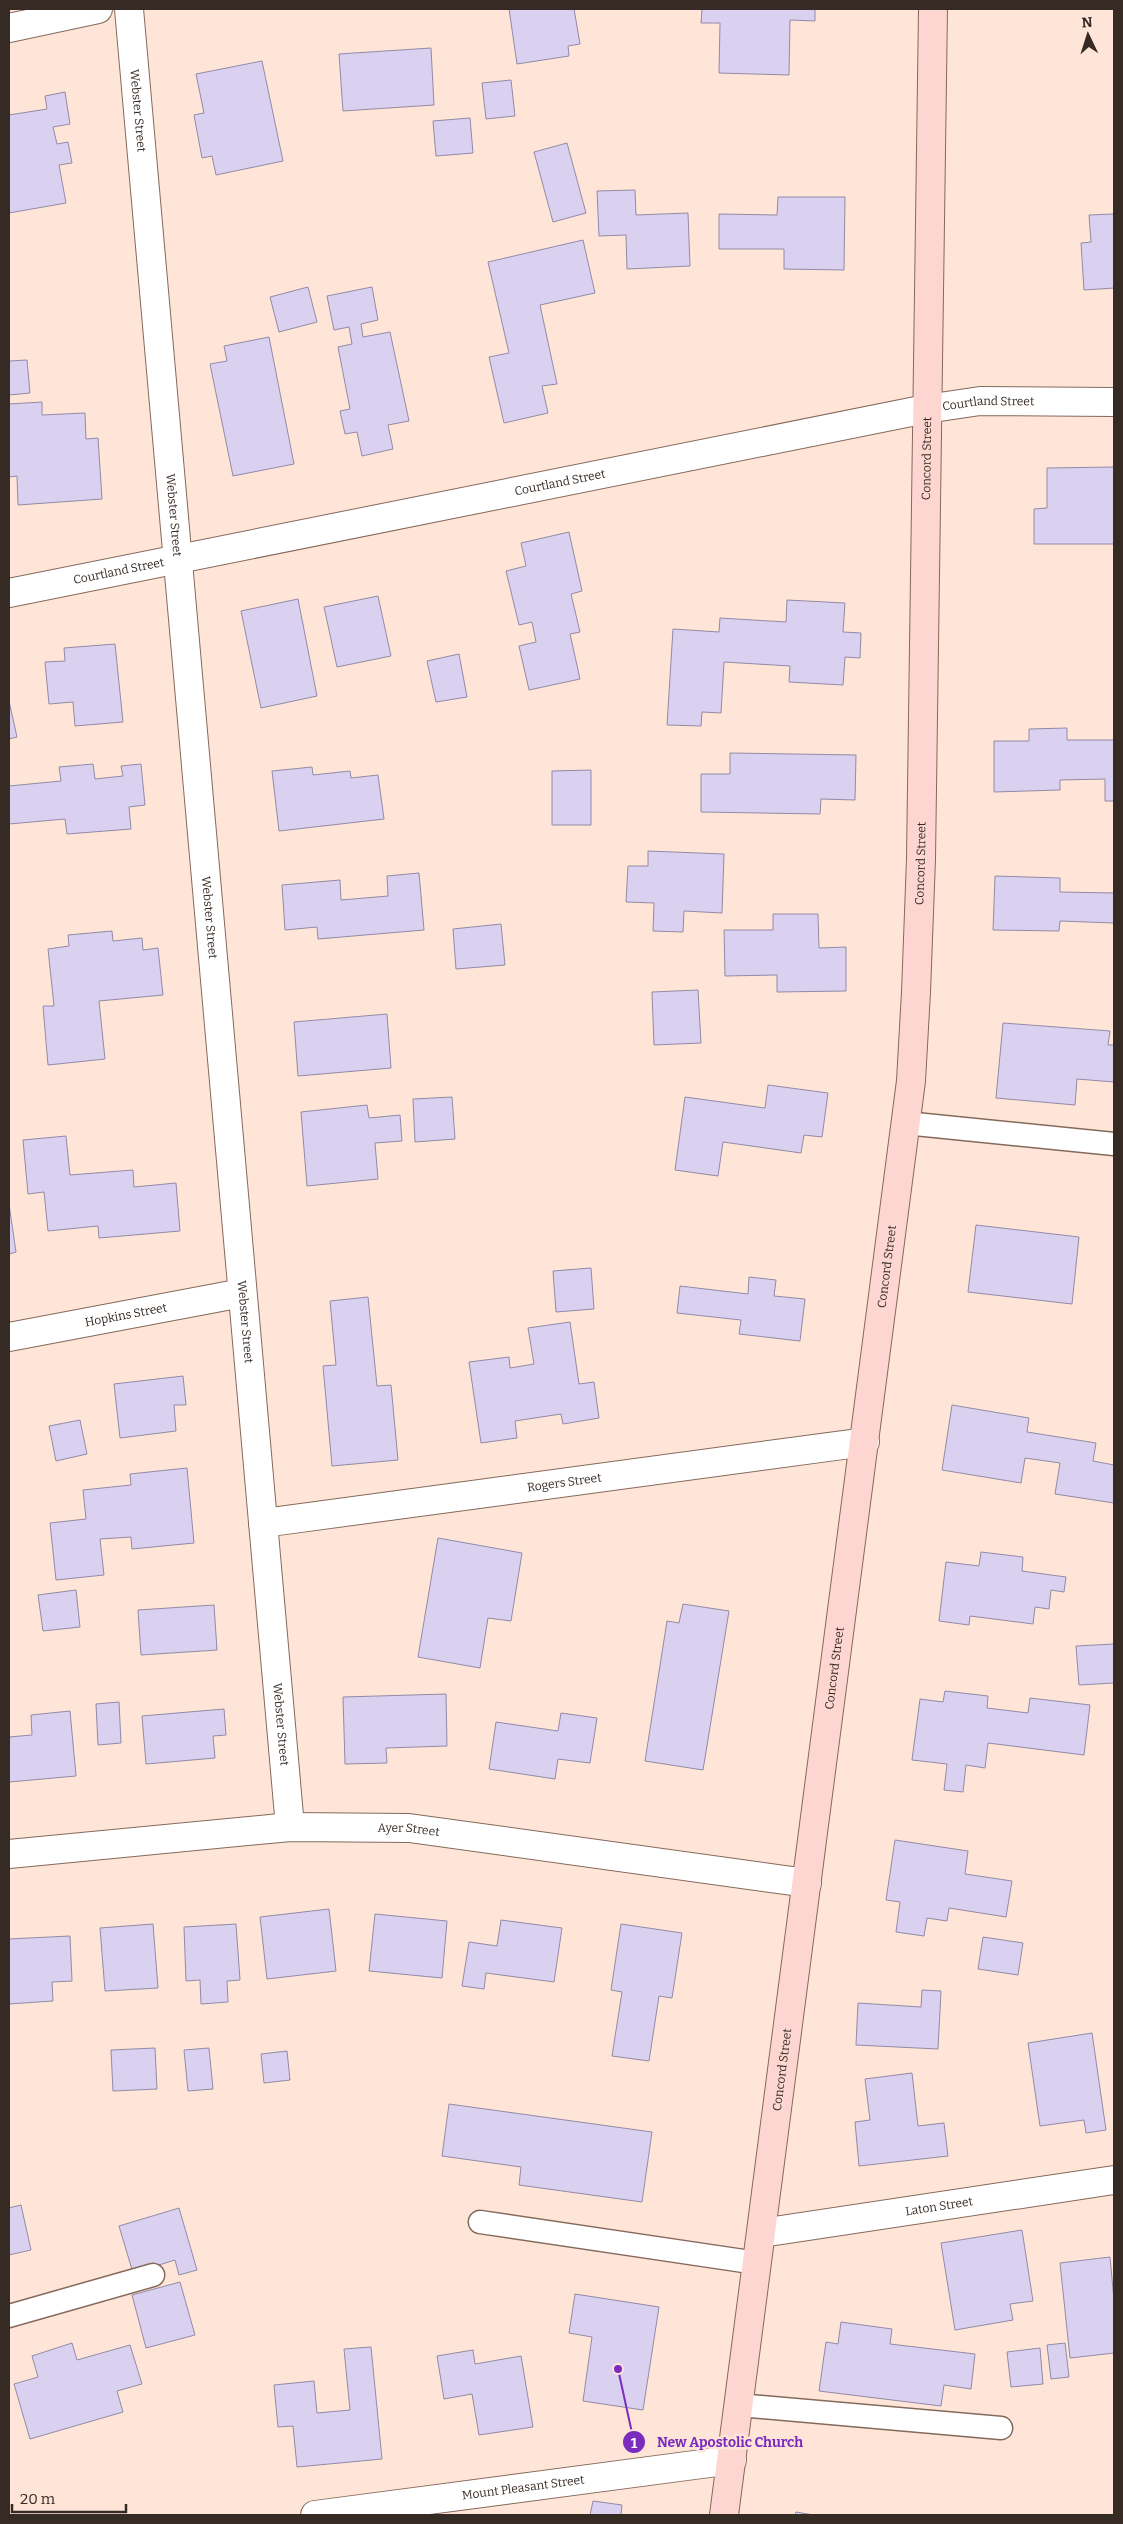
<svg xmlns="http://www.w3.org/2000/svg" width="1123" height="2524" font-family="Bitter,serif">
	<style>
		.building { fill: #d9d1ef; stroke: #928aa6 }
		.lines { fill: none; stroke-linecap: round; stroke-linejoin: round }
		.service-casing { stroke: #85695b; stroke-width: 25 }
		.minor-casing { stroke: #85695b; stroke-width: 30 }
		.secondary-casing { stroke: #85695b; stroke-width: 30 }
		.service { stroke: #fff; stroke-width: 22 }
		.minor { stroke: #fff; stroke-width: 28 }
		.secondary { stroke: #fdd6d1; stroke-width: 28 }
		.labels { text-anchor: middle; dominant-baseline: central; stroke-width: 5; stroke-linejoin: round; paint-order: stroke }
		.street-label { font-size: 12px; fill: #362a24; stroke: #ffe5d8 }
		.leader { fill: none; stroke: #7b2cbf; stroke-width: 2 }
		.callout-dot { fill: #7b2cbf; stroke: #ffe5d8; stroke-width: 2 }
		.mark-label { font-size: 15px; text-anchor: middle; font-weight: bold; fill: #fff }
		.callout-label { font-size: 14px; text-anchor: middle; font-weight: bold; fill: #7b2cbf; stroke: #ffe5d8; stroke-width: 5; stroke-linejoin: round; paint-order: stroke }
	</style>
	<rect width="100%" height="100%" fill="#ffe5d8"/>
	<path class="building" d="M509,9h65l6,35 -12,2 1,10 -52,8z
		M702,9h113v12l-25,-1 -1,55 -70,-2 1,-50h-19z
		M431,48l3,57 -91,6 -4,-57z
		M262,61l21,100 -67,14 -4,-19 -10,2 -8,-43 10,-2 -8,-39z
		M511,80l4,36 -29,3 -4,-36z
		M65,92l5,32 -17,3 4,17 11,-2 4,21 -13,2 7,38 -57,10v-98l38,-6 -2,-13z
		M470,118l3,35 -37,3 -3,-35z
		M567,143l19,70 -33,9 -19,-70z
		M635,190l1,25 52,-2 2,53 -63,3 -1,-34 -27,1 -2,-45z
		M778,197h67l-1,73 -60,-1v-20h-65v-35l58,1z
		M1114,214v74l-30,2 -3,-47 10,-1 -2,-27z
		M583,240l12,53 -55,12 17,79 -15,2 6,27 -44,10 -15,-66 20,-4 -21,-91z
		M308,287l9,35 -38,10 -9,-35z
		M372,287l6,33 -17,4 2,13 27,-5 19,89 -21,4 5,24 -31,7 -5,-24 -12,2 -5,-23 10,-2 -12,-62 14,-3 -3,-17 -15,3 -7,-34z
		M269,337l25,127 -61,12 -23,-112 17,-3 -3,-15z
		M27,360l3,33 -21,2v-34z
		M42,402v13l43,-2 1,26 12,-1 4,61 -84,6 -1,-29 -8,1v-73z
		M1114,467v77h-80v-35l13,-1v-40z
		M569,532l13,59 -11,3 9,38 -10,2 10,45 -51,11 -10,-44 17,-4 -4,-20 -13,3 -13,-54 20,-5 -5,-23z
		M378,596l13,60 -54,11 -13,-60z
		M298,599l19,97 -56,12 -20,-97z
		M787,600l58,3 -2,29 18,1 -1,25 -15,-1 -2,28 -54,-3 1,-16 -66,-4 -3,51 -19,-1 -1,14 -34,-1 6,-96 46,3 1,-14 66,4z
		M115,644l8,78 -48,4 -2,-24 -24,2 -4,-42 20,-1 -1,-13z
		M459,654l8,43 -31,5 -9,-41z
		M9,701l8,36 -8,2z
		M1067,728v12h47v61h-9v-22l-45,1v10l-66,2v-51h35v-12z
		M730,753l126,2 -1,45 -34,-1 -1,15 -119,-2v-38h29z
		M93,764l2,15 28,-3 -2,-10 20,-2 4,41 -16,2 2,22 -64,5 -2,-15 -56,5v-38l52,-5 -2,-14z
		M312,767l1,8 37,-4 1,7 27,-3 6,44 -105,12 -7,-60z
		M591,770v55h-39v-54z
		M648,851l76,3 -2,59 -38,-2 -1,21 -30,-1 1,-28 -28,-1 2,-36h20z
		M419,873l5,57 -106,9 -1,-12 -32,3 -3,-45 58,-5 1,20 47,-4 -1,-20z
		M995,876l65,2v14l54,1v30l-54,-2 -1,10 -66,-1z
		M773,914h45l1,34 27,-1v44l-69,1v-17l-52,1 -1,-46h49z
		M501,924l4,41 -49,4 -3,-40z
		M112,931l1,10 29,-3 1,12 15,-2 5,47 -64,6 6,58 -57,6 -5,-59h11l-6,-57 21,-3 -1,-11z
		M698,990l3,53 -47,2 -2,-53z
		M387,1014l4,54 -93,8 -4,-54z
		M1003,1023l107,8 -2,14h6v37l-37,-3 -2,26 -79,-7z
		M768,1085l60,8 -6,44 -18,-2 -3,18 -78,-11 -5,34 -43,-6 10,-73 80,11z
		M452,1097l3,42 -40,3 -2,-43z
		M367,1105l2,13 31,-3 2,26 -27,2 3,36 -71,7 -6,-74z
		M66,1136l4,39 63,-5 1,17 42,-4 4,48 -81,7 -1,-12 -50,5 -4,-39 -16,2 -5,-54z
		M9,1204l7,48 -7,2z
		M976,1225l103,12 -7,67 -104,-12z
		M591,1268l3,41 -38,3 -3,-41z
		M749,1277l27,3 -2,16 31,3 -5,42 -61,-7 2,-14 -64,-7 3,-27 68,8z
		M368,1297l9,89 14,-1 7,75 -66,6 -9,-100 13,-1 -6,-64z
		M570,1322l9,62 15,-2 5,36 -36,6 -2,-10 -46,7 2,17 -36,5 -12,-81 40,-5 1,11 24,-4 -6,-36z
		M183,1376l3,29h-12l2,26 -56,7 -6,-54z
		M952,1405l77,13 -2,14 69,11 -3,18 21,4v38l-59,-9 5,-31 -35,-5 -4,25 -79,-13z
		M80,1420l7,34 -31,7 -7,-35z
		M187,1468l7,75 -62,6 -1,-12 -31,2 4,36 -48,5 -6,-57 36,-4 -3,-29 48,-5 -1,-11z
		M438,1538l84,15 -11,68 -23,-3 -8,50 -62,-11z
		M981,1552l42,5 -1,14 44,6 -2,15 -13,-2 -2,19 -14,-2 -2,17 -63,-8 -1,9 -30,-4 7,-59 33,4z
		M76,1590l4,37 -37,4 -5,-36z
		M683,1604l46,7 -26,159 -58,-9 22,-140 12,2z
		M214,1605l3,45 -76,5 -3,-45z
		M1114,1644v39l-35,2 -3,-39z
		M945,1691l43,5 -1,12 41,5 2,-15 60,7 -6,50 -96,-12 -3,25 -19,-3 -3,27 -19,-2 3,-26 -35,-4 8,-61 23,3z
		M446,1694l1,52 -61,2 1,15 -42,1 -2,-67z
		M119,1702l2,41 -23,2 -2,-41z
		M224,1709l2,26 -13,1 2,22 -69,6 -4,-48z
		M70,1711l6,65 -67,6v-45l23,-2 -1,-20z
		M561,1713l36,5 -7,45 -32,-4 -3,20 -66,-10 7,-47 62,9z
		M895,1840l73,11 -3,23 47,7 -6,36 -57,-9 -2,13 -20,-3 -3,18 -28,-4 4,-30 -14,-2z
		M329,1909l7,62 -69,8 -7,-62z
		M375,1914l72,7 -5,57 -73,-7z
		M501,1920l61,8 -8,54 -68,-9 -2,16 -22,-3 7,-44 28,4z
		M153,1924l5,64 -53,3 -5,-63z
		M236,1924l4,56 -13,1 1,21 -27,2 -1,-24 -14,1 -2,-54z
		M621,1924l61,9 -10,65 -13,-2 -10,65 -37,-5 10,-64 -11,-2z
		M70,1936l2,45 -20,1 1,19 -44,3v-65z
		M983,1937l40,6 -5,32 -40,-6z
		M922,1990l19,1 -3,58 -82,-4 2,-42 63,4z
		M1092,2033l14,97 -20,3 -2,-13 -44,6 -12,-83z
		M155,2048l2,41 -44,2 -2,-41z
		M209,2048l4,41 -25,2 -4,-41z
		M287,2051l3,29 -26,3 -3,-29z
		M912,2073l6,53 26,-3 4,33 -89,10 -4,-44 15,-2 -5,-41z
		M449,2104l203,28 -10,70 -123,-17 2,-18 -79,-11z
		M21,2205l10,45 -22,5v-47z
		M179,2208l18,62 -18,5 -4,-15 -42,13 -14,-47z
		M1022,2230l11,71 -23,3 3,16 -58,10 -14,-87z
		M1110,2257l4,43v53l-44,5 -10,-95z
		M180,2282l15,53 -49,13 -14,-53z
		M575,2294l84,13 -16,103 -60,-9 9,-64 -23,-4z
		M841,2322l51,7 -2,15 85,10 -4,35 -27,-4 -3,21 -122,-15 7,-49 12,2z
		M72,2343l5,17 53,-15 12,39 -25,7 6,21 -93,27 -16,-55 24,-7 -6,-21z
		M1065,2343l4,34 -18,2 -4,-34z
		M371,2347l11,112 -85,8 -4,-41 -15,1 -4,-42 40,-4 3,32 33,-3 -6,-61z
		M1040,2348l3,36 -32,3 -4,-35z
		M473,2350l2,14 46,-8 12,71 -54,8 -7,-41 -28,5 -7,-43z
		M593,2501l29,4 -1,10h-31z
		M796,2512l18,3h-19z"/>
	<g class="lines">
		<g class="service-casing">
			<path id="service" d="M905,1123l209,21
				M480,2222l277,41
				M9,2316l144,-41
				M739,2405l262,23"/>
		</g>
		<g class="minor-casing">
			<g id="minor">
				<path id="s1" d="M129,9l161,1818"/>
				<path d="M9,28l89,-19"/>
				<path id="s2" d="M9,593l917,-184 54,-8 134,1"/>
				<path id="s3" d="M9,1337l233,-44"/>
				<path id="s4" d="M263,1523l602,-81"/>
				<path id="s5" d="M9,1854l281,-27 119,1 398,55"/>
				<path id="s6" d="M762,2233l352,-53"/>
				<path id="s7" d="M315,2515l417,-55"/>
			</g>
		</g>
		<g class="secondary-casing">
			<g id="secondary">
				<path id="s8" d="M724,2515l187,-1434 5,-89 5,-133 12,-850"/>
			</g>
		</g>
		<use href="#service" class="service"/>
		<use href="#minor" class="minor"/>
		<use href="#secondary" class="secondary"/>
	</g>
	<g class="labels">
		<g class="street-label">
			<text stroke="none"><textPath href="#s1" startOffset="102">Webster Street</textPath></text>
			<text stroke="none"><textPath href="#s2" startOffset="998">Courtland Street</textPath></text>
			<text stroke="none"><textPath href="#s8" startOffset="2069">Concord Street</textPath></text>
			<text stroke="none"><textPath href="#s2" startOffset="562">Courtland Street</textPath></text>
			<text stroke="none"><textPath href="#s1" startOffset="508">Webster Street</textPath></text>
			<text stroke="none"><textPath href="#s2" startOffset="112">Courtland Street</textPath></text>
			<text stroke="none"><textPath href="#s8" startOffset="1664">Concord Street</textPath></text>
			<text stroke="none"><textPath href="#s1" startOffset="912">Webster Street</textPath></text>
			<text stroke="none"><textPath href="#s8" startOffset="1259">Concord Street</textPath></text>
			<text stroke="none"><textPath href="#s3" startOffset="119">Hopkins Street</textPath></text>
			<text stroke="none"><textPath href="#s1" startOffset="1318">Webster Street</textPath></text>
			<text stroke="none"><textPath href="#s4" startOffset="304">Rogers Street</textPath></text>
			<text stroke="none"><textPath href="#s8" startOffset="854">Concord Street</textPath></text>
			<text stroke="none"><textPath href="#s1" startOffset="1722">Webster Street</textPath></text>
			<text stroke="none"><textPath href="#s5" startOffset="401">Ayer Street</textPath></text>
			<text stroke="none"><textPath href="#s8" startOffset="449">Concord Street</textPath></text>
			<text stroke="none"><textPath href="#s6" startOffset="179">Laton Street</textPath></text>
			<text stroke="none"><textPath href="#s7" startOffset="210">Mount Pleasant Street</textPath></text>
		</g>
	</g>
	<path class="leader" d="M618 2369L634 2442"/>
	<g class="callout-dot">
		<circle cx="618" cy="2369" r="5"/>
		<circle cx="634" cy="2442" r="12"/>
	</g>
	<g class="mark-label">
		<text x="634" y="2448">1</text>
	</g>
	<g class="callout-label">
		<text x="730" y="2447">New Apostolic Church</text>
	</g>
	<rect width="1123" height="2524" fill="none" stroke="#362a24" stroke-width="20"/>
	<g transform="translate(1088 35) rotate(356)" stroke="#ffe5d8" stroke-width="4" paint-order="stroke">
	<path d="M0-4L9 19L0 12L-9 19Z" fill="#362a24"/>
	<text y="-8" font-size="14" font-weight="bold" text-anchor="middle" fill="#362a24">N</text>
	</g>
	<path d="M12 2504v8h114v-8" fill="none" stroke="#362a24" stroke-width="2.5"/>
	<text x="20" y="2504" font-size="15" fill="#362a24" stroke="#ffe5d8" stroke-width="4" paint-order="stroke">20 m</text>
</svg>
